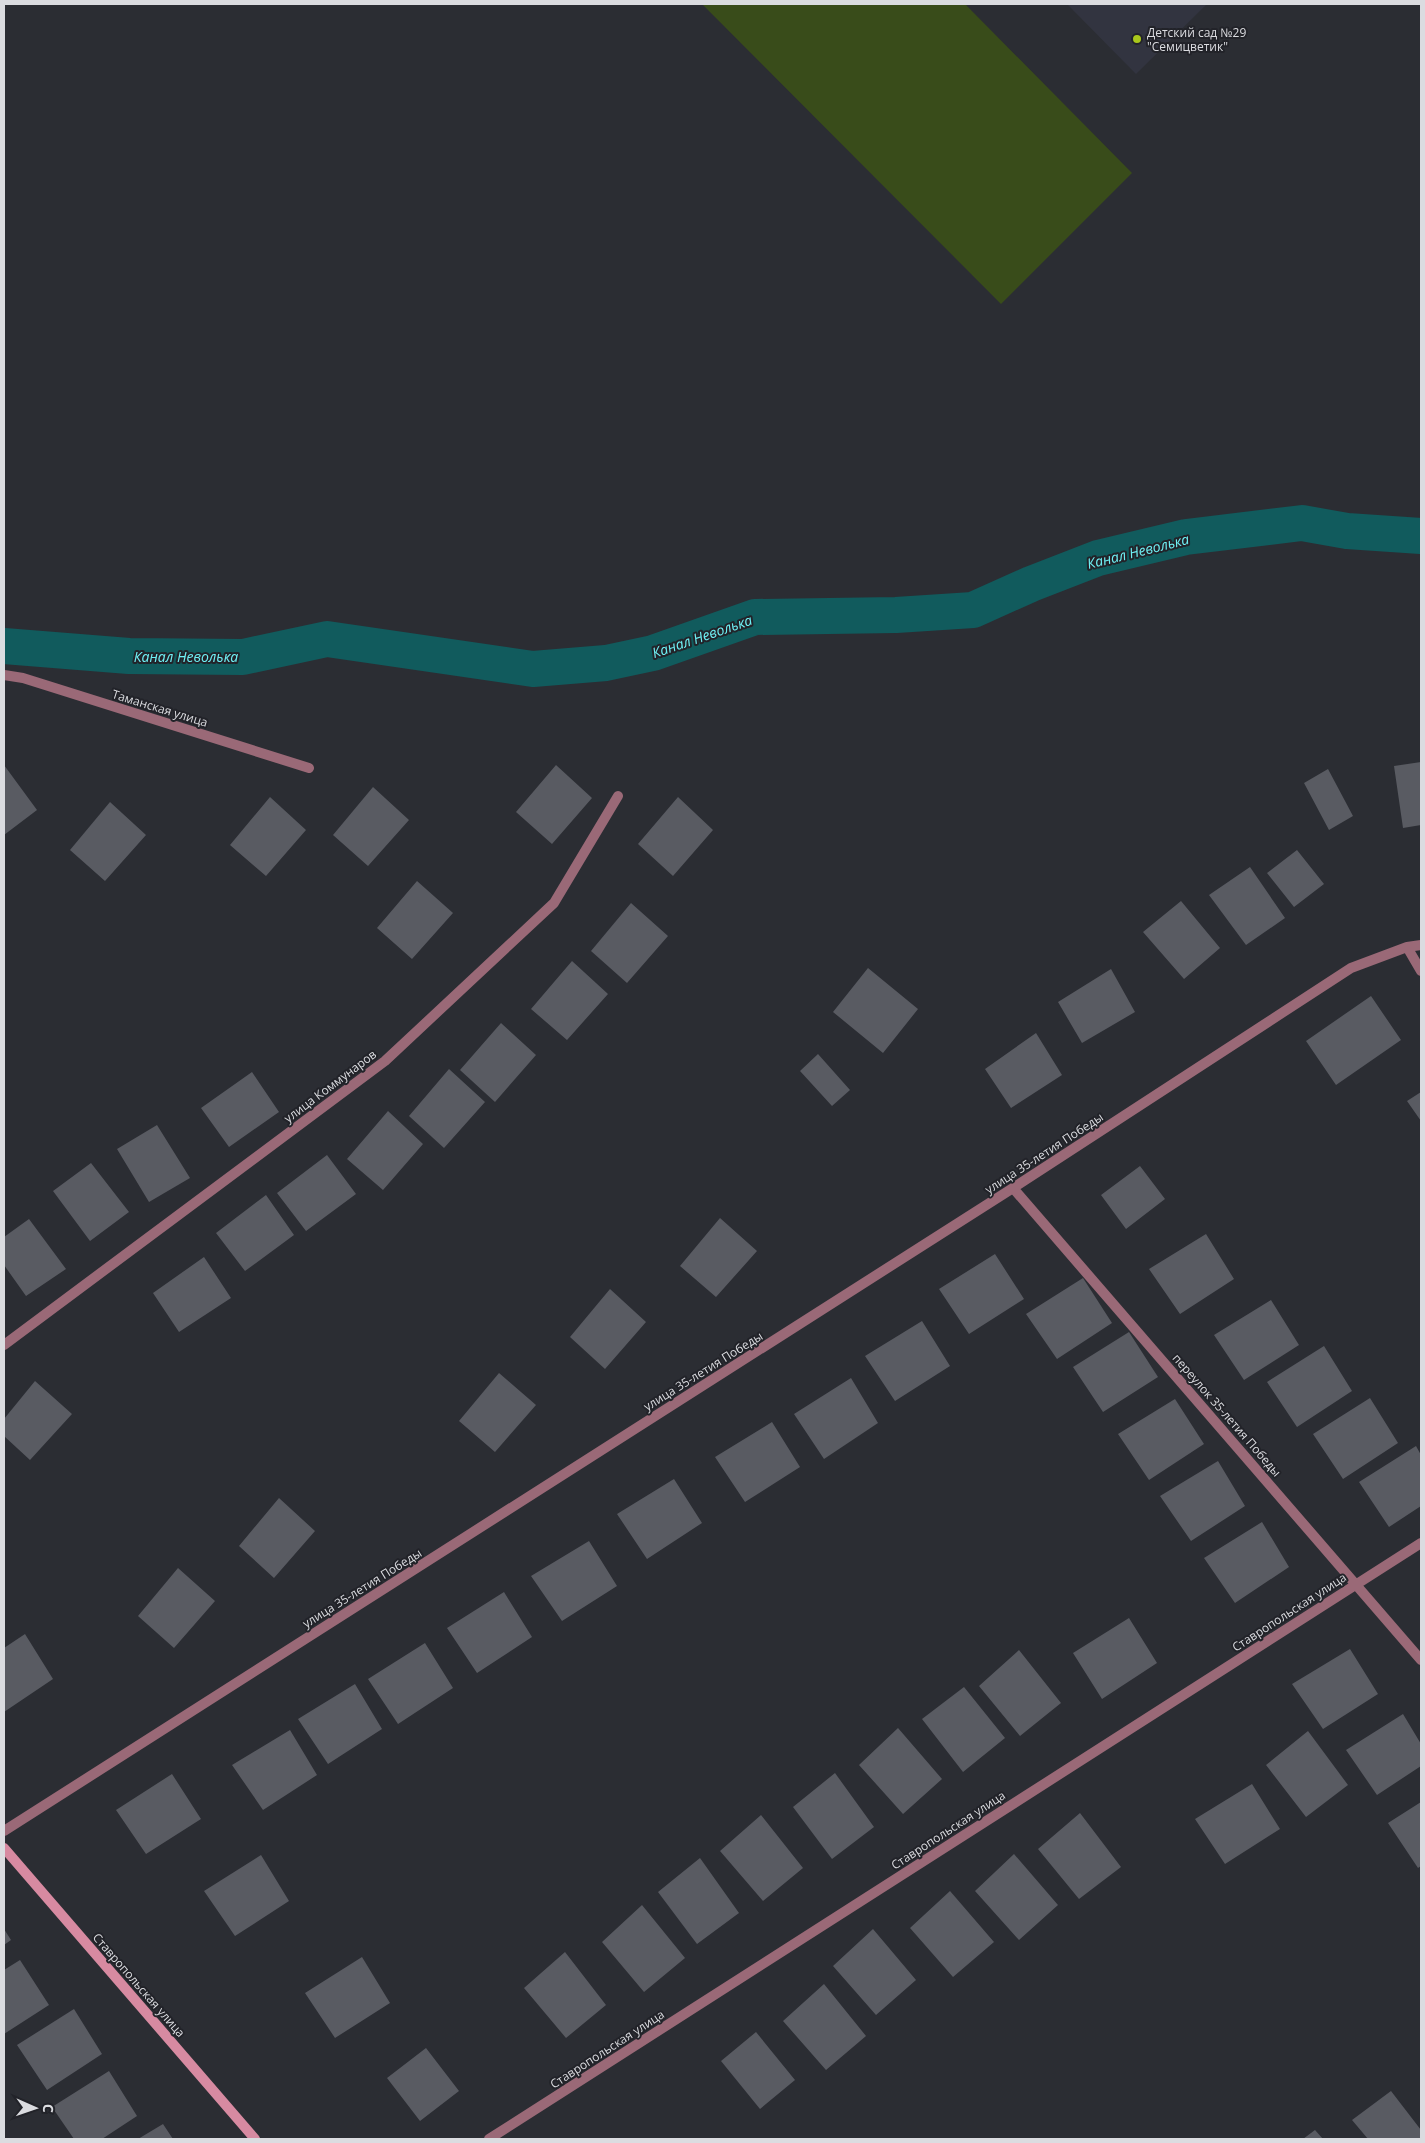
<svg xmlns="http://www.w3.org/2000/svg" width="1425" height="2143" font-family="'Open Sans',sans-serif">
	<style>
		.built { fill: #323440 }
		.green { fill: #394c1a }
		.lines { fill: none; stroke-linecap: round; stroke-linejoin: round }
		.canal { stroke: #115b5d; stroke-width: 36 }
		.building { fill: #595b62 }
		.street { stroke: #9a6977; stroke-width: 10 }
		.secondary { stroke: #d78aa1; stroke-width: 10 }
		.poi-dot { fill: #a9c71b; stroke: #222329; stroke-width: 2 }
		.labels { text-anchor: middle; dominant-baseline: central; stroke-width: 4; stroke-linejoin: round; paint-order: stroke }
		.poi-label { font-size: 12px; fill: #dbdce0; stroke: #222329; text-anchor: start }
		.street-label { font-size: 12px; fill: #dbdce0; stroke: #222329 }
		.water-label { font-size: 14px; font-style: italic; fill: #6ff1f5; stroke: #222329 }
	</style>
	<rect width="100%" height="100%" fill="#2b2d33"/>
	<path class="built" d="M1067,4h140l-71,70z"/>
	<path class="green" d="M702,4h263l167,169 -131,131z"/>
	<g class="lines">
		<path class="canal" d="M4,646l125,10 114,1 84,-18 206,30 73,-6 47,-10 102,-36 141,-2 77,-5 58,-26 67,-26 88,-21 116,-14 45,8 74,5"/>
	</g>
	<path class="building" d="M1421,762v63l-18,3 -9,-62z
		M4,765l33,45 -33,25z
		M556,765l36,33 -40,46 -36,-32z
		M1328,769l25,47 -24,14 -25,-47z
		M373,787l36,33 -41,46 -35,-31z
		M270,797l36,33 -40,46 -36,-31z
		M678,797l35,33 -40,46 -35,-32z
		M110,802l36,33 -41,46 -35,-31z
		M1297,850l27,34 -30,23 -27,-34z
		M1250,867l35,51 -39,27 -37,-50z
		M417,881l36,32 -41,46 -35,-31z
		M1181,901l39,47 -36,31 -41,-47z
		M631,903l37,33 -41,47 -36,-32z
		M572,961l36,33 -41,46 -36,-31z
		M868,968l50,41 -35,44 -50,-41z
		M1111,969l24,43 -53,31 -24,-41z
		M1371,996l30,44 -65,45 -30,-44z
		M501,1023l35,32 -41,47 -35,-32z
		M1036,1033l26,42 -51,33 -26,-39z
		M818,1054l32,36 -18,16 -32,-35z
		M449,1069l36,33 -41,46 -35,-32z
		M252,1072l27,40 -50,35 -28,-39z
		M1421,1092v29l-14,-20z
		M388,1111l35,33 -40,46 -36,-31z
		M157,1125l33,53 -41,24 -32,-53z
		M327,1155l29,39 -50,37 -29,-38z
		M91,1163l38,49 -39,29 -37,-50z
		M1140,1166l25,33 -39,30 -25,-34z
		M266,1195l28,40 -49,36 -29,-38z
		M720,1218l37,33 -41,46 -36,-31z
		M29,1219l37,50 -40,27 -22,-31v-28z
		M1206,1234l28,45 -54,35 -31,-45z
		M995,1254l29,45 -55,35 -30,-45z
		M204,1257l27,41 -52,34 -26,-39z
		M1083,1278l29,45 -55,36 -31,-45z
		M610,1289l36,33 -41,47 -35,-32z
		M1271,1300l28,45 -55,35 -30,-45z
		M922,1321l28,45 -55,35 -30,-45z
		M1129,1332l29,45 -55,35 -30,-45z
		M1324,1346l28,45 -55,36 -30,-45z
		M499,1373l37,32 -41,47 -36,-31z
		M851,1378l27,45 -54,36 -30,-45z
		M35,1381l37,33 -42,46 -26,-24v-17z
		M1370,1398l28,45 -55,36 -30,-45z
		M1175,1399l29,45 -55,36 -31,-46z
		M772,1422l28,45 -55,35 -30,-45z
		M1416,1446l5,9v51l-32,21 -30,-45z
		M1218,1461l27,45 -54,35 -31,-45z
		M674,1479l28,44 -55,36 -30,-45z
		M279,1498l36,33 -41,47 -35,-32z
		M1262,1522l27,45 -54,36 -31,-45z
		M589,1541l28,45 -55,35 -31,-45z
		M178,1568l37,33 -41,47 -36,-32z
		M504,1592l28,45 -55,36 -30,-45z
		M1129,1618l28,45 -55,36 -29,-46z
		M25,1634l28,45 -49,33v-64z
		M425,1643l28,45 -55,36 -30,-45z
		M1350,1649l28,45 -55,35 -31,-45z
		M1019,1650l42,53 -41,33 -41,-50z
		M355,1684l27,45 -54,35 -30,-45z
		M964,1687l41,51 -42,34 -41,-53z
		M1403,1714l18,30v22l-44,29 -31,-45z
		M898,1728l44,51 -39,35 -44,-49z
		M290,1730l27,45 -54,35 -31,-45z
		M1308,1731l40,54 -42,32 -40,-52z
		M835,1773l39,54 -42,32 -39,-52z
		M172,1774l29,45 -55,35 -30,-44z
		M1252,1784l28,45 -55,35 -30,-45z
		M1421,1802v64l-3,2 -30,-45z
		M1080,1813l41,54 -42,32 -41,-50z
		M761,1815l42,53 -40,33 -43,-50z
		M1014,1854l44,51 -39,35 -44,-49z
		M261,1855l28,46 -54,35 -31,-45z
		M700,1858l39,55 -42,31 -39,-52z
		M950,1891l44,51 -41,35 -43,-49z
		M642,1905l43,53 -41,34 -42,-50z
		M4,1929l7,11 -7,5z
		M873,1929l43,51 -40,35 -43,-49z
		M565,1952l41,53 -40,33 -42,-50z
		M362,1957l28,46 -55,35 -30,-45z
		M20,1960l29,45 -45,29v-64z
		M824,1984l42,52 -40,34 -43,-49z
		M74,2009l28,45 -55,36 -30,-45z
		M756,2032l39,48 -35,29 -39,-48z
		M426,2048l33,43 -39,30 -33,-43z
		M109,2071l28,45 -35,23h-28l-22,-32z
		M1391,2091l30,39v9h-53l-16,-19z
		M163,2124l10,15h-35z
		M1315,2130l8,9h-20z"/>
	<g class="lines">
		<path class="street" d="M4,675l19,3 286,90
			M1407,947l14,24
			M1013,1188l408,472
			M4,1345l381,-284 169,-158 64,-107
			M4,1831l1009,-643 338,-220 56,-21 14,-2
			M489,2139l932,-596"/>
		<path class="secondary" d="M4,1848l251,291"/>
	</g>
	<circle class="poi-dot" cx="1137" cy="39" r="5"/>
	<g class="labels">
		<g class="poi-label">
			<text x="1147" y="32">Детский сад №29<tspan x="1147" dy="14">"Семицветик"</tspan></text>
		</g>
		<g class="street-label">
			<text transform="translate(160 708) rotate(17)">Таманская улица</text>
			<text transform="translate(330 1086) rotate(-37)">улица Коммунаров</text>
			<text transform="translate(1044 1153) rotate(-33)">улица 35-летия Победы</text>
			<text transform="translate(703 1371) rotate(-32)">улица 35-летия Победы</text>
			<text transform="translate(1227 1415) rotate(49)">переулок 35-летия Победы</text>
			<text transform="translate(362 1588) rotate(-32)">улица 35-летия Победы</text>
			<text transform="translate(1289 1612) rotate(-33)">Ставропольская улица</text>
			<text transform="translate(948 1830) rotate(-33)">Ставропольская улица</text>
			<text transform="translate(139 1985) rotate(49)">Ставропольская улица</text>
			<text transform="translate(607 2049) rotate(-33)">Ставропольская улица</text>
		</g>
		<g class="water-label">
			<text transform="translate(1138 551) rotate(-14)">Канал Неволька</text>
			<text transform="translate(702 636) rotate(-19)">Канал Неволька</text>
			<text x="186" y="656">Канал Неволька</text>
		</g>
	</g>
	<rect width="1425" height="2143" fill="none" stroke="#dbdce0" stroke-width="10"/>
	<g transform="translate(35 2108) rotate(92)" stroke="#222329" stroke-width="4" paint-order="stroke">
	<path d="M0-4L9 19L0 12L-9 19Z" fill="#dbdce0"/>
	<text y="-8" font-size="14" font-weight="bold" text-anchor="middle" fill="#dbdce0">С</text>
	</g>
</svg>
